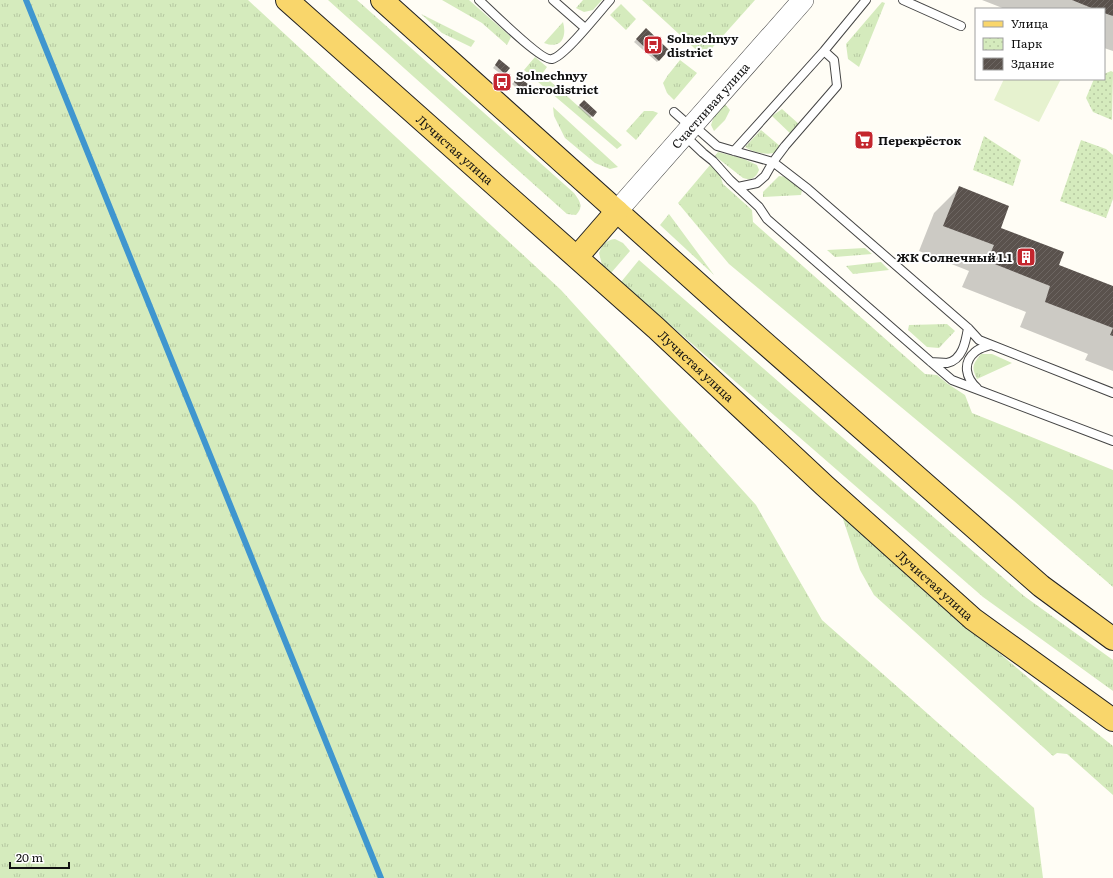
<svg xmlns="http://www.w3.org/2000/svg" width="1113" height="878" font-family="Literata,serif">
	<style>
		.grass { fill: url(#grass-tufts) }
		.park { fill: url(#park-dots) }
		.pitch { fill: #e6f2cf }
		.shadow { fill: #0003 }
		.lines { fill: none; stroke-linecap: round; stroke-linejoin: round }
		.stream { stroke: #3f96cf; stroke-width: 6 }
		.building { fill: url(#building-hatch) }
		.service-casing { stroke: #444; stroke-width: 10 }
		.tertiary-casing { stroke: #444; stroke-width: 22 }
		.primary-casing { stroke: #222; stroke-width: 24 }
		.service { stroke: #fff; stroke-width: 8 }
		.tertiary { stroke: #fff; stroke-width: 21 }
		.primary { stroke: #f9d66b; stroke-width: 22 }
		.labels { text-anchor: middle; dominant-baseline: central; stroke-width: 4; stroke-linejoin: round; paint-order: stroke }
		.poi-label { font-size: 12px; font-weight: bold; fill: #111; stroke: #fff; text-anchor: start }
		.street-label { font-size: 12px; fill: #111; stroke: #fff }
	</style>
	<defs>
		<pattern id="grass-tufts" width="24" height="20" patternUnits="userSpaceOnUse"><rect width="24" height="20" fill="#d5ebbd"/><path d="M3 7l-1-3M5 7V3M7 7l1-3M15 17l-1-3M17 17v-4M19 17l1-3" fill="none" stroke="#b6c8a1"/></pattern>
		<pattern id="park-dots" width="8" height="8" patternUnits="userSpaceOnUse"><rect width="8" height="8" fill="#d5ebbd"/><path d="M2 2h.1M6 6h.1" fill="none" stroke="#b6c8a1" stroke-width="1.8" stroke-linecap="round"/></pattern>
		<pattern id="building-hatch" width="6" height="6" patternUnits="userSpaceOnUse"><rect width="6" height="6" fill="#5a524d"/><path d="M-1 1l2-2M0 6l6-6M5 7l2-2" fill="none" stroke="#6d6662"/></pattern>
	</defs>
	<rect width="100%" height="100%" fill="#fffdf5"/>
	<path class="grass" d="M0,0h248l313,290 195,215 66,115 212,188 9,70h-1043z
		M328,0h29l217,193c6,8 10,14 2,22l-9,-1z
		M442,0h27l42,37 -4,8 -25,-22z
		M583,0h19l-9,10 -9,2 -8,-4z
		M642,0h113l-51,57z
		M882,2l3,1 -26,64 -11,-8 -2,-15z
		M621,4l15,15 -10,11 -16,-15z
		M421,14l54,27 -4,6 -29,-14z
		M563,22c4,14 -1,28 -19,21z
		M535,57l12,10 -5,7 80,71 -5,4 -93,-79z
		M680,60l17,13 -23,27 -7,-7 -4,-10 5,-8z
		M724,103l6,7 -5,10 -11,11 -3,-6 4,-12z
		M553,107l65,60 -8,2 -15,-6 -30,-25 -11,-22z
		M782,109l18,16 -7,11 -21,-20z
		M644,111h9l5,2 -22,27 -10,-9z
		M761,130l20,17c-2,2 -3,4 -5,5 -8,4 -24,0 -31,-5z
		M718,152l26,7 13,6 2,5c-3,8 -8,11 -16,8l-28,-22z
		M710,165l9,7 4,12 29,26 1,12 172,152 12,1 11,9 17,11 7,18 141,57v117l-99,-86 -285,-237 -51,-61z
		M779,176l7,1 16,13 -1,5 -38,2v-5z
		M669,214l45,61 -54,-50z
		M615,239l8,4 7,8 -19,22 -9,-8 -3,-12c3,-8 7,-13 16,-14z
		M865,248l7,6 -37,3 -8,-7z
		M639,260l385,336 89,64v31l-130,-94 -362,-315z
		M881,262l8,8 -36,4 -7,-8z
		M947,324l8,7 -16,17 -12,-1 -19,-17 1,-5z
		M981,354h11l20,9 -35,16c-6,-12 -4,-15 4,-25z
		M842,516l103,91 100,85 68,54v49l-46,-41 -10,-1 -4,3 -179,-161 -14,-25z"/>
	<path class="park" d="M1111,71l2,1 -1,48 -19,-8 -7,-14 8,-19h10v-5z
		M984,136l37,24 -8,26 -40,-16z
		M1081,140l25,9 7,6v44l-7,19 -46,-17z"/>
	<path class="pitch" d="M1004,79h57l-22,43 -45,-22z"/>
	<path class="shadow" d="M982,0h131v51l-9,-3v-39h-99z
		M646,29l22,21 -11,12 -23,-20z
		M497,63l8,10 -3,2 -9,-7z
		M516,80l8,10 -3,2 -9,-8z
		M584,101l12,11 -6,6 -12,-11z
		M959,188l41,40 58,37 55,22v84l-28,-11 3,-6 -68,-27 6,-15 -64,-25 7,-16 -50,-20 15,-38z"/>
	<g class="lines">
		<path class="stream" d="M26,0l355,878"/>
	</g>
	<path class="building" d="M1072,0h41v16l-9,-3v-4h-10z
		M646,28l23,22 -10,11 -23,-22z
		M499,59l11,9 -5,6 -10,-9z
		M518,76l11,9 -5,6 -10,-9z
		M584,100l13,12 -4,5 -14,-12z
		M959,186l50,20 -8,22 63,24 -5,13 54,21v50l-3,-1 3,-7 -68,-26 5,-16 -63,-25 7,-16 -51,-19z"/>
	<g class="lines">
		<g class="service-casing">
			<path id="service" d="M479,0c10,9 63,62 73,59 12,-2 48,-48 58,-59
				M553,0l32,28
				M903,0l58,26
				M674,112l17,15
				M693,125l24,21 17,5 39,11 35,27 160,139 11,12 134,53
				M684,135l19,18 10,8 17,19 29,27 8,12 164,143 21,18 161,61
				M734,151l90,-100 42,-51
				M738,187l19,-4 8,-7 8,-14 12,-16 52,-60 -3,-26 -10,-9
				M931,362c5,0 11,1 16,1 16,-3 19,-23 21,-35
				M977,388c-11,-10 -15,-25 -2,-36 4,-4 10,-5 15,-7"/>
		</g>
		<g class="tertiary-casing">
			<g id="tertiary">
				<path id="s1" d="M617,211l186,-211"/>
			</g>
		</g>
		<g class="primary-casing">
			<g id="primary">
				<path id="s2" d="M287,0l369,328 169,158 148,133 140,101"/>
				<path d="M382,0l344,309 315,277 72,53"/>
				<path d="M577,257l40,-46"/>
			</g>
		</g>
		<use href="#service" class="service"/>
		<use href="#tertiary" class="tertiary"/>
		<use href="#primary" class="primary"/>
	</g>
	<defs>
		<g id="bus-square" transform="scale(1)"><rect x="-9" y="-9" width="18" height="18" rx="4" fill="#c4262e" stroke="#fff"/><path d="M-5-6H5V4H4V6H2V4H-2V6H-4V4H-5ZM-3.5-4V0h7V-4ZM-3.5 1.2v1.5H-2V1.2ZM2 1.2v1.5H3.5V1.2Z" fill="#fff"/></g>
		<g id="supermarket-square" transform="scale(1)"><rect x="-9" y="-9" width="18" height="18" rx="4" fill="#c4262e" stroke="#fff"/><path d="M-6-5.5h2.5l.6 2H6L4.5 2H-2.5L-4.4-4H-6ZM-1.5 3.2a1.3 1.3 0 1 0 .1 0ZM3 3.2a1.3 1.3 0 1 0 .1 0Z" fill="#fff"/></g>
		<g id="building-square" transform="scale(1)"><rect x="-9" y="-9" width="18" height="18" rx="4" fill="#c4262e" stroke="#fff"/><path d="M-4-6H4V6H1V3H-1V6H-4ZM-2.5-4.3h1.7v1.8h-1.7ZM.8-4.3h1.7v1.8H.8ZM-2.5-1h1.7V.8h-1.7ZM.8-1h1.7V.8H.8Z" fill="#fff"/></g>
	</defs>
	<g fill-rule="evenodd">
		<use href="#bus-square" x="653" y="45"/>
		<use href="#bus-square" x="502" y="82"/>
		<use href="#supermarket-square" x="864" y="140"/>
		<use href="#building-square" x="1026" y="257"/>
	</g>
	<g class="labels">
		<g class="poi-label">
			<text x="667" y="38">Solnechnyy<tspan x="667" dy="14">district</tspan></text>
			<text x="516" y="75">Solnechnyy<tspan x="516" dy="14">microdistrict</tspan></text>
			<text x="878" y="140">Перекрёсток</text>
			<text x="1012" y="257" text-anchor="end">ЖК Солнечный 1.1</text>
		</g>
		<g class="street-label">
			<text stroke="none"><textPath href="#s1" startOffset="141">Счастливая улица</textPath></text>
			<text stroke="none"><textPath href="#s2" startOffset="225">Лучистая улица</textPath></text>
			<text stroke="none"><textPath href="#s2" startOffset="549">Лучистая улица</textPath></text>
			<text stroke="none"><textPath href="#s2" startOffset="873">Лучистая улица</textPath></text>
		</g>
	</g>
	<rect x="975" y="8" width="130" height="72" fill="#ffffff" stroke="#a0a0a0"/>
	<rect x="983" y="21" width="20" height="6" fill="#f9d66b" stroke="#a0a0a0"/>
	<text x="1011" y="28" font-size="12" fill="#111111">Улица</text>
	<rect x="983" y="38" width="20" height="12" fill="url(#park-dots)" stroke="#a0a0a0"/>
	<text x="1011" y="48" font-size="12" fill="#111111">Парк</text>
	<rect x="983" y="58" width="20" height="12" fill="url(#building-hatch)" stroke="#a0a0a0"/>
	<text x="1011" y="68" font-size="12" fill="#111111">Здание</text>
	<path d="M10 862v6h59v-6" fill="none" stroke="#111111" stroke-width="2"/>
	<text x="16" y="862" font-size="12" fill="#111111" stroke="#ffffff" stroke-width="3" paint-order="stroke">20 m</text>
</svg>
